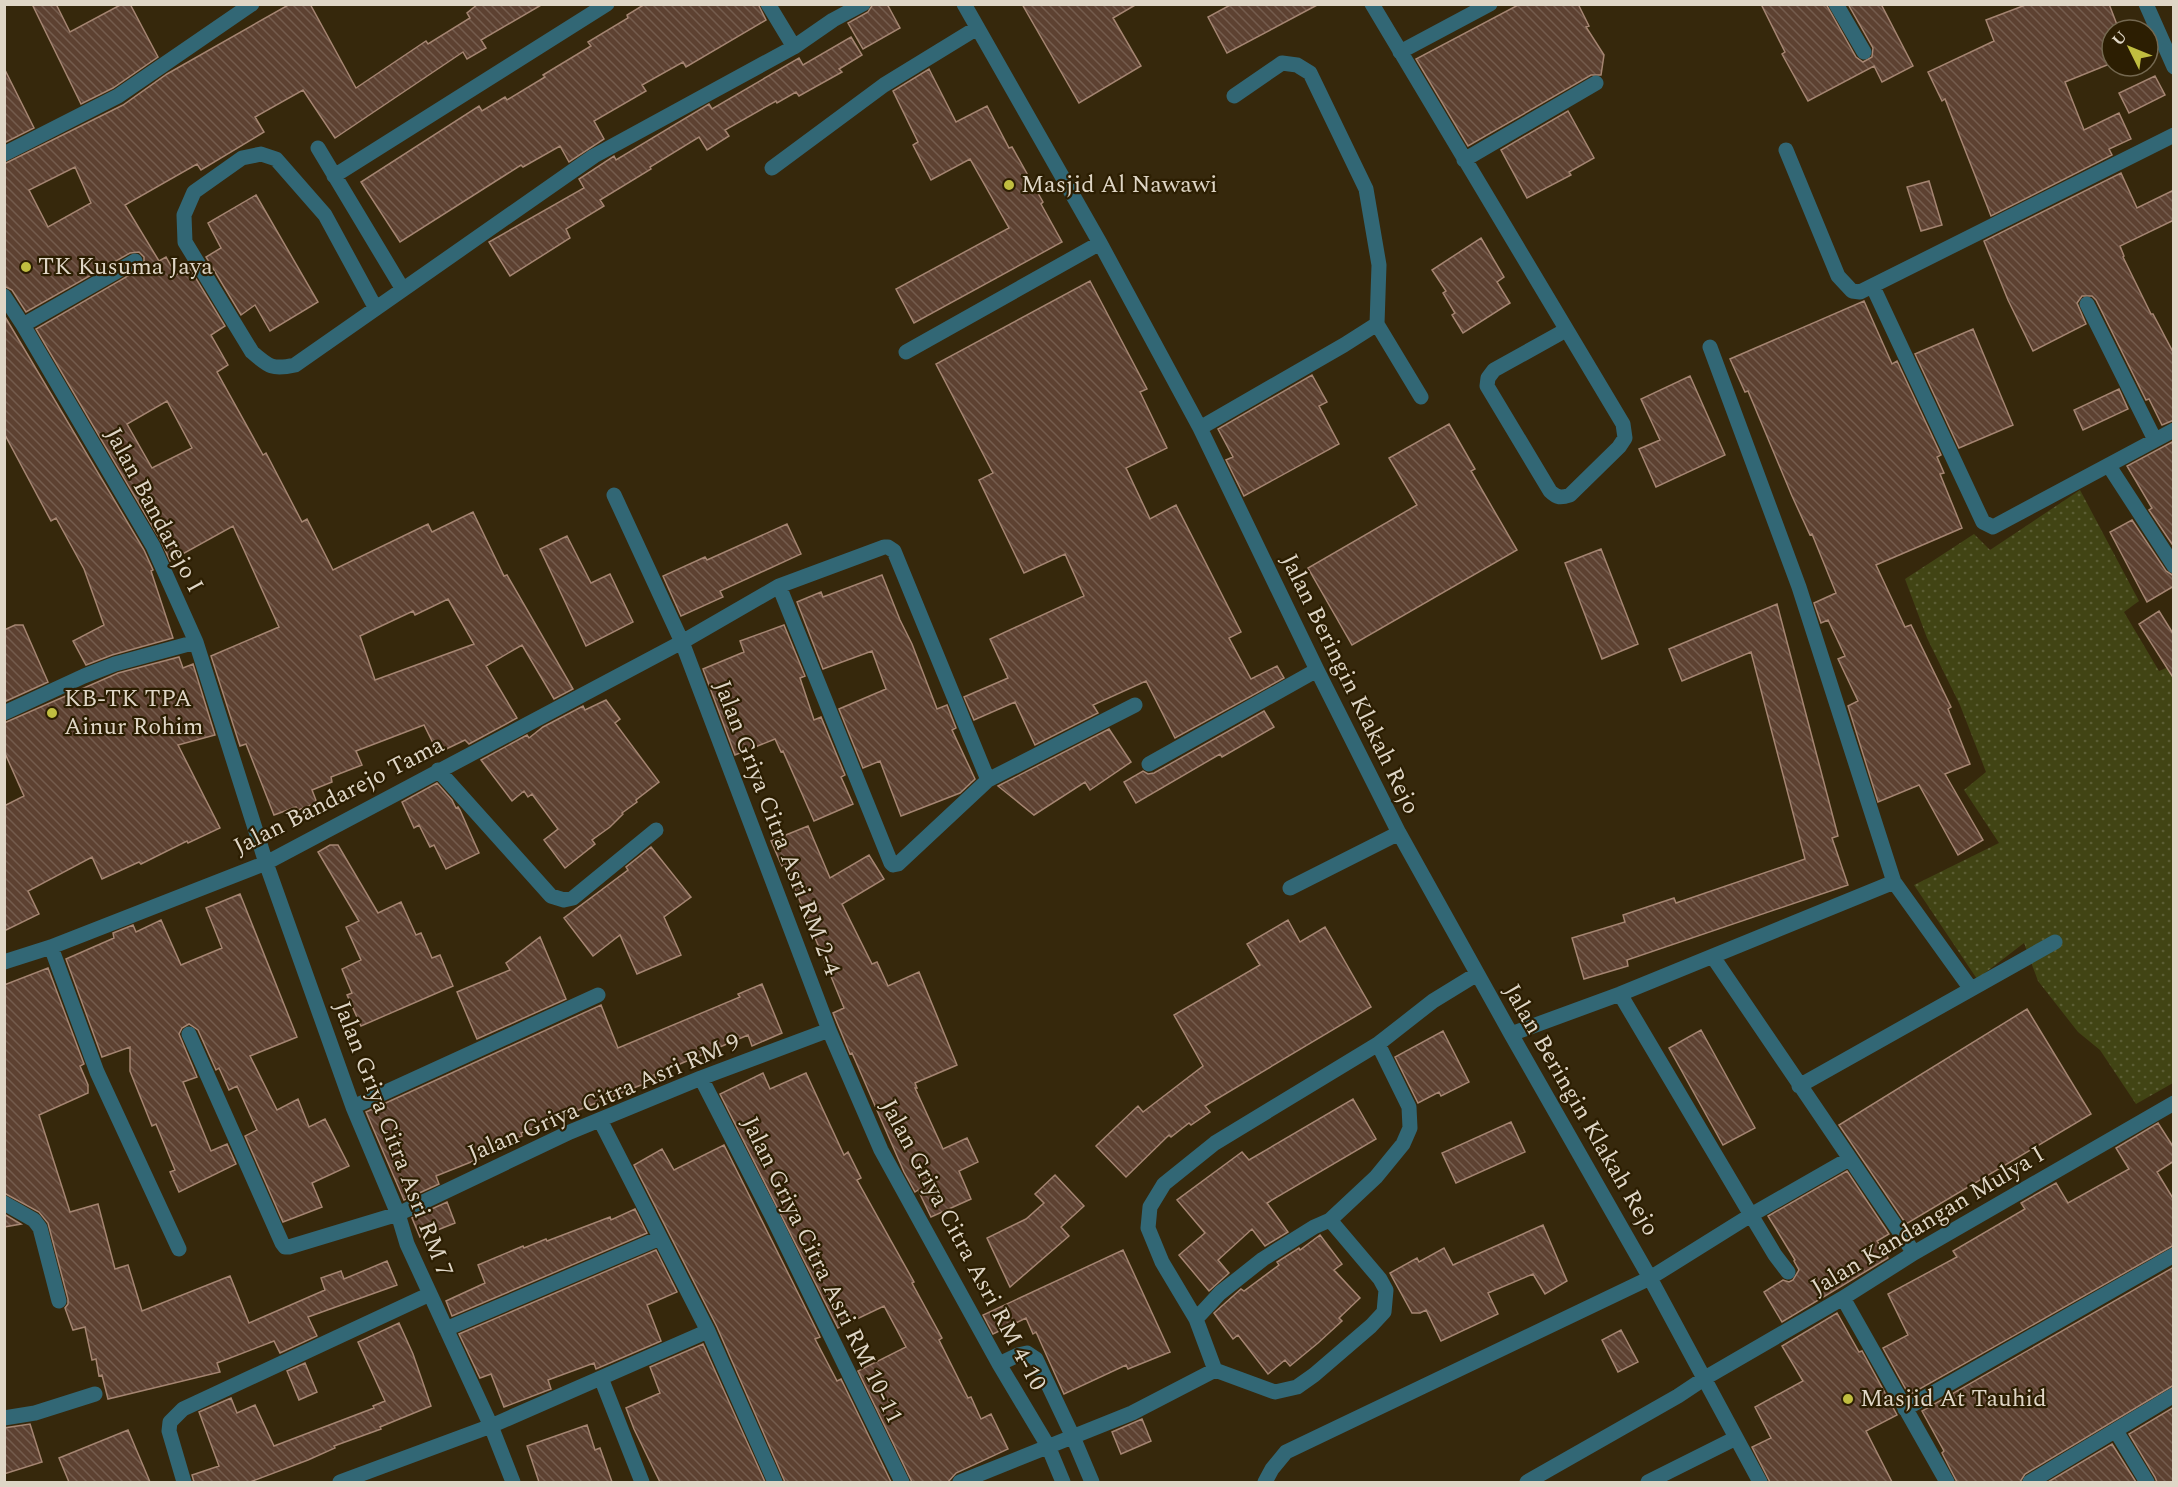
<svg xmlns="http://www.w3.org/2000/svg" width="2178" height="1487" font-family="Spectral,serif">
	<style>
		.grass { fill: url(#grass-dots) }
		.building { fill: url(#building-back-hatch); stroke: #a58572; stroke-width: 1.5; fill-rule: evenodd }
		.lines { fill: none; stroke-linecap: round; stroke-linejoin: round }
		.minor { stroke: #326775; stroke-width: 15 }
		.poi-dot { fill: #c1be40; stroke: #2c1e02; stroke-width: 2 }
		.labels { text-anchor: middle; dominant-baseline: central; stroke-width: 4.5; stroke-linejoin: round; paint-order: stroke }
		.poi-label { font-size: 24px; fill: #dfd6c6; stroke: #2c1e02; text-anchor: start }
		.street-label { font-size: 24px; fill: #dfd6c6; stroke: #2c1e02 }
	</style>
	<defs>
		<pattern id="grass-dots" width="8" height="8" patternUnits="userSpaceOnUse" patternTransform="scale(1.5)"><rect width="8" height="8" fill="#414414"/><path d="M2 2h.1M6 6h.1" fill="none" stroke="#5c5e35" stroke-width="1.8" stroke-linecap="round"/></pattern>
		<pattern id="building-back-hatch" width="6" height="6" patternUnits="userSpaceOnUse" patternTransform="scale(1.5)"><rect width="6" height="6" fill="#5d4131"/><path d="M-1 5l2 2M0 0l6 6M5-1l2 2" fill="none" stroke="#745c4d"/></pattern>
	</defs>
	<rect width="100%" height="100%" fill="#36280c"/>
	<path class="grass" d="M2080,490l59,111 -15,11 35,59 14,-6v418l-37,21 -36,-54 -22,-18 -40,-51 -14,-38 -47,36 -63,-94 85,-42 -35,-53 22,-18 -26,-67 -33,-67 -22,-59 69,-45 16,16z"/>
	<path class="building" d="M32,4h24l14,28 52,-28h8l28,53 -45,31 -32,16z
		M290,4h20l46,84 70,-47 2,3 42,-26 -3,-5 11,-9h65l-62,36 5,8 -19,11 -4,-7 -128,86 -32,-48 -48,27 9,15 -63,38 -4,-6 -72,41 34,56 7,-4 10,18 13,-8 36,59 -14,9 17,30 -11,7 46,83 3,-2 36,69 5,-3 26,51 95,-46 4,8 41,-20 31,64 3,-1 66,114 -19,10 -32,-54 -36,21 31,52 -48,26 -4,-4 -27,13 -14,-28 -68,26 6,14 -31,12 1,5 -20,8 5,13 -19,7 -2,-3 -22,8 -28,-71 -6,2 -29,-90 68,-29 -46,-101 -63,35 -9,-20 -125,-212 104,-60 4,-4v-8l-5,-5 -9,1 -104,59 -14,-22 -8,-4v-122l119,-59 44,-31zM75,167l16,36 -43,24 -19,-37zM167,401l25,47 -40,20 -25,-44zM448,599l26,45 -99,36 -15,-44 53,-25 2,4z
		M645,4h113l8,16 -80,47 -3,-5 -41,23 4,6 -52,30 10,18 -35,23 -9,-16 -37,21 -2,-2 -121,77 -39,-60 118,-76 3,5 23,-14 2,3 38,-23 -2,-2 48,-29 -3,-4 40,-24 -1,-3z
		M873,4h14l13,24 -37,21 -15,-26 20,-11z
		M1022,4h115l-24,14 28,48 -62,37z
		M1232,4h87l-92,49 -19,-36z
		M1520,4h58l11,22 -3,1 18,28 -3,20h-10l-123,71 -52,-87z
		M1761,4h65l30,53 7,5 9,-5 1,-9 -25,-44h33l32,62 -31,16 -8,-16 -66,35 -26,-47 3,-2z
		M2028,4h81l10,26h-7v33l-47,19 19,48 35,-17 12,26 -22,10 3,6 -121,61 -46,-117 -3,2 -14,-29 66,-31 -8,-21z
		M851,37l11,18 -23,14 3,3 -43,24 -3,-4 -19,11 -1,-2 -51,29 4,6 -22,14 -8,-13 -49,30 1,2 -51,31 4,6 -38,23 4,9 -60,38 -21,-34 95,-54 -5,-9 35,-23 2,4 93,-56 3,5 87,-51 4,7z
		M4,68l30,60 -30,15z
		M929,69l27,53 31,-16 22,42 3,-1 31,55 -2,2 21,38 -148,81 -18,-34 113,-61 -39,-69 -39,21 -18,-35 5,-3 -25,-51z
		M2155,76l10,19 -36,18 -10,-20z
		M1568,111l26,47 -25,14 2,3 -44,23 -26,-48z
		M2121,173l16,35 37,-18v30l-54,26 4,10 -1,1 28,57h2l21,40v66l-12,5 -13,-26 -3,1 -50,-100 -4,-4h-10l-5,7 9,21 -53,27 -25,-51 -24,-59z
		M1929,181l13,44 -21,6 -14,-44z
		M256,195l62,107 -48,29 -15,-26 -14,10 -35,-58 15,-9 -13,-25z
		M1481,238l23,39 -7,5 13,21 -47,30 -11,-18 3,-2 -12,-20 3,-2 -14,-21z
		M1090,281l57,108 -7,3 27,56 -41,20 24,51 26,-14 65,127 -12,6 22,41 26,-13 7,12 -109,60 -29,-57 -53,24 5,8 -63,32 -20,-43 -41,18 -10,-23 44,-19 -18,-39 94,-43 -19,-42 -41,19 -45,-93 14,-7 -57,-109z
		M1864,301l28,63 5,-3 44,94 -4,2 7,16 -4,1 22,54 -86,37 29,62 6,-2 40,82 -3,2 22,55 -25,10 38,66 -25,15 -39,-70 -41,17 -30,-96 10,-5 -20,-42 7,-3 -17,-36 -7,3 -7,-20 22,-10 -24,-59 -2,1 -18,-39 -44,-105 -3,1 -15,-33z
		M4,315l140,235 9,20 -2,1 22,67 -61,17 -26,10 -13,-24 31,-16 -20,-56 -28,-51 -5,3 -47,-88z
		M1973,329l40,96 -54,23 -44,-94z
		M1312,375l15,27 -8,4 20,38 -95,52 -18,-36 7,-3 -15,-28z
		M1690,376l35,79 -69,32 -17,-38 21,-9 -19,-41z
		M2119,389l9,20 -45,21 -9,-20z
		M1449,424l26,45 -4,2 46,79 -165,95 -44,-77 109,-63 -28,-47z
		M2174,441v106l-25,-37 3,-2 -25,-42z
		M2132,520l34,51 8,5v10l-27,16 -37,-70z
		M787,524l14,30 -81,37 3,6 -42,19 -18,-40 42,-19 2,3z
		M567,536l24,47 19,-9 23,48 -47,24 -46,-97z
		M1601,549l37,95 -36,15 -37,-96z
		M882,575l18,45 12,24 25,65 10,-4 9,23 -4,2 23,49 -15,14 -59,23 -21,-55 -17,7 -24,-59 47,-20 -14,-38 -49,18 -26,-67 24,-10 2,5z
		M1777,604l61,232 -6,2 16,47 -221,75 1,6 -44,13 -12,-41 53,-16 -2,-7 51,-17 2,5 129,-44 -54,-207 -69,29 -13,-32z
		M2159,611l15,24v44l-35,-55z
		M15,625h8l25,57 -44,20v-72z
		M784,625l21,51 -5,2 14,42 7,-3 24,58 -4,2 12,27 -39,17 -31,-70 -2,1 -6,-13 -40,16 -32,-86 41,-17 -4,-11z
		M179,657l4,11 10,-4 22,71 -37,10 42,83 -32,15 -1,-2 -46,23 -2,-2 -37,17 -10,-22 -64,34 11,23 -35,17v-125l20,-10 -20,-45v-28l114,-50z
		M606,700l14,19 -5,4 44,59 -23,18 1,2 -15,11 1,1 -13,13 -18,13 3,4 -30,24 -21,-28 14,-11 -26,-35 -4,3 -4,-6 -12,10 -31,-41 46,-25 2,3 14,-11 40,-21 2,4z
		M1264,711l10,16 -52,30 -2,-3 -84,49 -12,-21 19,-11 5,3 6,-1z
		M1109,729l22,33 -41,28 -5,-8 -51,33 -36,-29z
		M437,783l15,17 4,8 2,-1 2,3 19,43 -33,16 -12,-24 -4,2 -11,-22 -5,3 -12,-26z
		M808,826l22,52 39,-23 15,24 -42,25 30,60 5,-2 11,24 31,-14 38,93 -42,18 2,5h-2l28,61 24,-11 11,24 -19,9 12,28 -40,18 -13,-27 -3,2 -11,-20 -52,-119 -2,1 -17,-41 11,-5 -59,-143 -3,1 -11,-25z
		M330,845h8l40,68 23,-11 15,33 5,-2 11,25 8,-3 13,31 -92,40 -14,-31 5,-2 -10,-24 19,-9 -15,-33 13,-6 -41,-69z
		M651,847l40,50 -27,20 17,38 -44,19 -17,-39 -27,21 -29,-38 64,-48 -2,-3z
		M240,894l57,143 -47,19 27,54 21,-11 11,28 16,-8 24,47 -37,17 10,24 -39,15 -38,-86 12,-6 -20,-44 -8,4 -10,-22 -3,2 -18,-40 -9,-6 -7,4 -3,6 18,43 -14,5 28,69 16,-7 9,20 -57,28 -9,-20 5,-2 -19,-46 -4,2 -22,-55v-24l-28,10 -36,-98 48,-21 -1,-5 20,-8 3,7 25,-12 20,45 41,-17 -16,-40z
		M1288,920l12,22 25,-15 46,80 -166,99 5,6 -19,13 -2,-2 -18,14 -2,-2 -43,42 -30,-31 42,-40 5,6 60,-46 -29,-51 86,-50 -13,-21z
		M540,937l26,62 -89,40 -20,-47 53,-22 -4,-7z
		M48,968l36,96 -4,2 8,19v8l-49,22 31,97 28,-8 17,65 13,-4 14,46 88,-35 19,47 76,-33 -4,-12 20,-7 3,8 43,-18 10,24 -89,32 9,19 -37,17 -6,-12 -57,22 3,9 -112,27 -6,-24 -3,1 -3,-17 -4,1 -7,-33 -12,3 -8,-22 3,-4v-5l-20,-76 -9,-11 -35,-19v-208z
		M762,984l20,49 -30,13 -4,-11 -94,40 2,4 -135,54 1,3 -33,13 2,5 -55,22 3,8 -35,16 -38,-88 235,-107 17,43 122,-51 -2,-3z
		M2027,1009l64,105 -185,110 -67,-99z
		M1701,1030l54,98 -32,17 -54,-97z
		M1443,1031l26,51 -28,14 -2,-4 -21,11 -23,-46z
		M763,1073l7,16 36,-16 38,82 4,-3 13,26 -4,2 57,102 -2,1 30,55 -3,2 29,58 3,-1 10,22 10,-5 17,35 -52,24 -8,9h-36l-54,-111 48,-24 -22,-41 -46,22 -118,-234z
		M1353,1099l23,40 -109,64 21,29 -23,14 -13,-17 -34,31 11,13 -20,18 -30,-36 26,-22 -28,-33 65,-48 7,8z
		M1511,1122l14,30 -69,31 -14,-30z
		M2158,1123l16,25v13l-17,11 17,28v45l-265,150 -26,-47 25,-13 -20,-41 69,-37 -4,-6 72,-42 -4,-6 35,-20 12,20 61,-34 -13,-21z
		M724,1145l96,192 -5,2 22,42 4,-2 50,103h-106l-68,-155 -83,-162 28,-16 12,21z
		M1847,1171l42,63 -12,7 11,17 -106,64 -18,-30 19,-12 6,2 4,-2 6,-10 -5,-9 1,-1 -27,-44z
		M1055,1175l29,31 -23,21 8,9 -59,51 -23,-49 39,-19 18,-16 -9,-9z
		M447,1202l8,21 -35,14 -8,-19z
		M635,1209l12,24 -195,83 -6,-15 39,-18 -7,-18 45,-19 1,2 22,-9 1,2 63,-24 1,3z
		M4,1214l17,10 -17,3z
		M1543,1225l24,56 -22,13 -12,-20 -45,19 10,21 -57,27 -15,-31 -6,3h-8l-22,-40 27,-15 2,4 25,-14 9,17z
		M1320,1235l22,29 -8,6 26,28 -21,20 3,3 -24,22 -28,23 -5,-6 -17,14 -30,-39 -5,4 -19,-26 27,-24 3,2 35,-26 -2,-3 22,-14 1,2z
		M656,1250l21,42 -30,13 14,36 -65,28 -2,-6 -46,17 3,9 -47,18 -13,-33 -11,4 -21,-44z
		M1123,1250l47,102 -42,17 -2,-4 -62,29 -28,-62 -3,2 -7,-16 -33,16 -10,-19z
		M2174,1267v118l-149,89 -5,8h-63l-15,-29 2,-2 -22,-40z
		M1837,1313l22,39 3,-1 35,64 -31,16 26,51h-122l-18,-35 19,-9 -16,-31 48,-26 -21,-35z
		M399,1323l14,31 18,52 -51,21 1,2 -47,17 1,2 -27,12 -58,22h-56l-2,-7 27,-9 -20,-54 32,-14 6,15 18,-8 19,41 100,-38 -1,-2 12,-5 -27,-59z
		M1621,1330l17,32 -20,10 -16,-32z
		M703,1344l62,138h-105l-26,-53 -8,-21 34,-15 -10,-26z
		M305,1363l12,29 -18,8 -12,-29z
		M2174,1407v75h-17l-2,-5 -26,-43z
		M1142,1419l9,22 -30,13 -9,-22z
		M30,1424l12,38 -38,12v-46z
		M587,1425l8,25 5,-2 12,34h-73l-12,-36z
		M128,1430l22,52h-81l-10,-24z
		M2112,1444l24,38h-88z"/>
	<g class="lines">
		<path class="minor" d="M768,4l26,43
			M964,4l136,239 100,185 117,242 82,163 112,201 139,244 110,204
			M1372,4l251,420 2,14 -6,9 -49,48c-9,3 -13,3 -20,-4l-63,-105 1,-8 6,-8 72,-40
			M1836,4l28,48
			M2146,4l28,63
			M1400,52l90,-48
			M318,148l84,140
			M1786,150l52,126 14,15 8,1 314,-157
			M4,154l114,-58 134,-92
			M1464,160l132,-77
			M772,168l112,-83 93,-57
			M334,176l273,-172
			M1873,287l110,235 10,5 181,-97
			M4,296l19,29 130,221 43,96 70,221 87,244 45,107 9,30 84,182 22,56
			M2087,304l68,136
			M375,307l-50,-92 -49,-56 -15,-5 -19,4 -48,34 -10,23 1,27 67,110c17,15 21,18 43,13l299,-209 200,-109 39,-27 30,-16
			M1377,324l44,73
			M23,325l112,-64
			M1710,347l89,240 95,295 77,107
			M906,352l194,-109
			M1200,428l144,-83 33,-21 2,-59 -13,-76 -56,-116 -13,-8 -15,-2 -48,33
			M2109,466l65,100
			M614,495l68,147 147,388 52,120 118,214 49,82 15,36
			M779,586l112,277 2,2 5,-1 90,-84 147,-75
			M4,713l80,-37 31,-12 81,-22
			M1149,764l168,-94
			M438,770l113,126 13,4 9,-2 83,-68
			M1290,888l109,-55
			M51,947l46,125 82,177
			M1713,957l201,296
			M4,962l47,-15 215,-84 416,-221 97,-56 105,-39h4l6,4 94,229
			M1620,994l131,221 24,40 13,17
			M189,1034l93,209 3,4h4l109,-33 172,-82 131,-54 128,-48
			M1511,1034l109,-40 274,-112
			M701,1078l74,144 127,260
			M1799,1086l256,-144
			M353,1107l245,-112
			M600,1120l108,211 67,151
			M4,1203l30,17 6,8 19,73
			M1843,1298l104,184
			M1196,1319l24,-26 43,-34 51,-32 16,-7 46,-43 27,-33 7,-16 -1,-21 -31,-63
			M446,1329l214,-91
			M999,1364l19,-9 9,-2 9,6 37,78 19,45
			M1215,1370l-19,-51 -34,-57 -14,-34 2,-21 14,-23 51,-41 163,-99 55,-43 44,-27
			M601,1378l41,104
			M1905,1409l269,-154
			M4,1418l31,-5 60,-19
			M2116,1431l31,51
			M184,1482l-15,-51 1,-9 13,-13 247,-115
			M340,1482l151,-56 217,-95
			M960,1482l172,-69 83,-43 60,22 22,-5 17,-12 57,-49 13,-14 2,-22 -6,-11 -50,-59
			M1265,1482l7,-13 14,-17 364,-174 101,-63 98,-56
			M1527,1482l151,-86 27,-18 138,-80 71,-45 260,-150
			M1648,1482l88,-44
			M2030,1482l144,-87"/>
	</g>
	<g class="poi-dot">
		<circle cx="1009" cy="185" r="6"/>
		<circle cx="26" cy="267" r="6"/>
		<circle cx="52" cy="713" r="6"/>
		<circle cx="1848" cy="1399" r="6"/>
	</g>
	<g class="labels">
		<g class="poi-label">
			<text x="1021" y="185">Masjid Al Nawawi</text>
			<text x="38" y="267">TK Kusuma Jaya</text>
			<text x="64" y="699">KB-TK TPA<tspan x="64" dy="28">Ainur Rohim</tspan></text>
			<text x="1860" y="1399">Masjid At Tauhid</text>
		</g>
		<g class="street-label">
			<text transform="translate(154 510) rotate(62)">Jalan Bandarejo I</text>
			<text transform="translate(1350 684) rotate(64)">Jalan Beringin Klakah Rejo</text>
			<text transform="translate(339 796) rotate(-27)">Jalan Bandarejo Tama</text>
			<text transform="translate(777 828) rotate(69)">Jalan Griya Citra Asri RM 2-4</text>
			<text transform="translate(604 1098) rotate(-23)">Jalan Griya Citra Asri RM 9</text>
			<text transform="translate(1581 1110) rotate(60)">Jalan Beringin Klakah Rejo</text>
			<text transform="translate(393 1139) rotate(69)">Jalan Griya Citra Asri RM 7</text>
			<text transform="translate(1928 1221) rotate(-31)">Jalan Kandangan Mulya I</text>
			<text transform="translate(963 1245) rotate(62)">Jalan Griya Citra Asri RM 4-10</text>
			<text transform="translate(822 1270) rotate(64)">Jalan Griya Citra Asri RM 10-11</text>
		</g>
	</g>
	<rect width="2178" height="1487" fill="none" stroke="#dfd6c6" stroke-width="12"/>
	<g transform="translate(2130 48) rotate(313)"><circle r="28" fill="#2c1e02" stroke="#746850" stroke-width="1.5"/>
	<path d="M0-4.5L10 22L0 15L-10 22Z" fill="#c1be40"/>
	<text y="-9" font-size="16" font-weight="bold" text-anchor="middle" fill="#dfd6c6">U</text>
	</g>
</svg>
